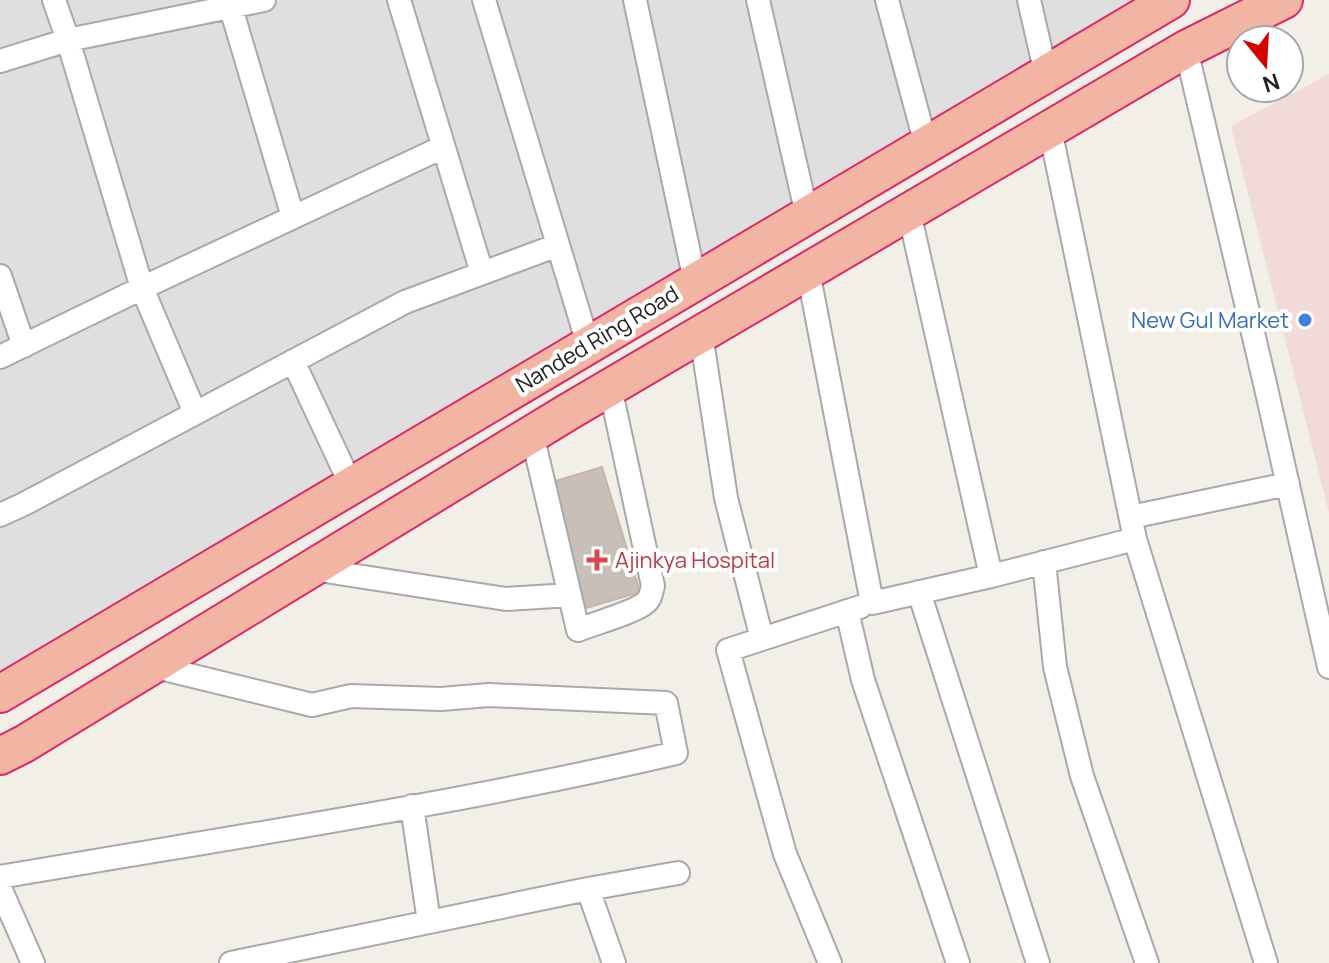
<svg xmlns="http://www.w3.org/2000/svg" width="1329" height="963" font-family="Manrope,sans-serif">
	<style>
		.residential { fill: #e0dfdf }
		.commercial { fill: #f2dad9 }
		.building { fill: #c7bfb8; stroke: #c4b6ab; stroke-width: 2 }
		.lines { fill: none; stroke-linecap: round; stroke-linejoin: round }
		.minor-casing { stroke: #a9a9a9; stroke-width: 26 }
		.trunk-casing { stroke: #dc2a67; stroke-width: 40 }
		.minor { stroke: #fff; stroke-width: 22 }
		.trunk { stroke: #f2b4a3; stroke-width: 36 }
		.shop-dot { fill: #3f7fe0; stroke: #fff; stroke-width: 3 }
		.health-dot { fill: #e0444e; stroke: #fff; stroke-width: 3 }
		.labels { text-anchor: middle; dominant-baseline: central; stroke-width: 8; stroke-linejoin: round; paint-order: stroke }
		.shop-label { font-size: 22px; fill: #366cbe; stroke: #fff; text-anchor: end }
		.street-label { font-size: 22px; fill: #222; stroke: #fff }
		.health-label { font-size: 22px; fill: #be3a42; stroke: #fff; text-anchor: start }
	</style>
	<rect width="100%" height="100%" fill="#f2efe9"/>
	<path class="residential" d="M0,0h1195l-269,145 -926,553z"/>
	<path class="commercial" d="M1329,74v439l-98,-387z"/>
	<path class="building" d="M602,467l38,125 -54,16 -37,-125z"/>
	<g class="lines">
		<g class="minor-casing">
			<path id="minor" d="M54,0l14,40 74,248 53,125
				M399,0l83,273
				M484,0l104,344
				M635,0l60,281
				M758,0l49,215
				M887,0l39,145
				M1029,0l17,74
				M231,8l62,209
				M1186,49l80,339 63,279
				M0,61l68,-21 196,-40
				M1050,129l85,410 131,424
				M909,212l82,364 144,-37
				M808,271l64,332 119,-27
				M0,276l24,70
				M701,334l25,164 36,141 -34,11 57,204 45,109
				M0,357l142,-69 301,-141
				M293,361l58,124
				M532,434l46,196c15,-6 57,-18 67,-27 6,-4 6,-11 8,-17l-43,-199
				M0,515l24,-11 381,-202 153,-57
				M1131,517l157,-33
				M1044,562l11,105 27,109 65,187
				M312,569l194,30 64,-4
				M919,592l119,371
				M847,611l16,69 95,283
				M762,639l98,-32
				M412,806l17,116
				M0,877c226,-39 453,-72 676,-124l-10,-50 -177,-8 -48,4 -90,-3 -39,9 -160,-39
				M0,888l33,75
				M588,889l26,74
				M231,963l357,-74 90,-16"/>
		</g>
		<g class="trunk-casing">
			<path id="trunk" d="M0,694l1171,-694
				M0,756l24,-12 544,-332 618,-363 98,-49"/>
		</g>
		<use href="#minor" class="minor"/>
		<use href="#trunk" class="trunk"/>
	</g>
	<circle class="shop-dot" cx="1305" cy="320" r="8"/>
	<path class="health-dot" d="M593 548h8v8h8v8h-8v8h-8v-8h-8v-8h8z"/>
	<g class="labels">
		<g class="shop-label">
			<text x="1289" y="320">New Gul Market</text>
		</g>
		<g class="street-label">
			<text transform="translate(597 339) rotate(-31)">Nanded Ring Road</text>
		</g>
		<g class="health-label">
			<text x="615" y="560">Ajinkya Hospital</text>
		</g>
	</g>
	<g transform="translate(1265 64) rotate(162)"><circle r="38" fill="#ffffff" stroke="#a7a7a7" stroke-width="2"/>
	<path d="M0-6L14 30L0 20L-14 30Z" fill="#d40000"/>
	<text y="-12" font-size="22" font-weight="bold" text-anchor="middle" fill="#222222">N</text>
	</g>
</svg>
